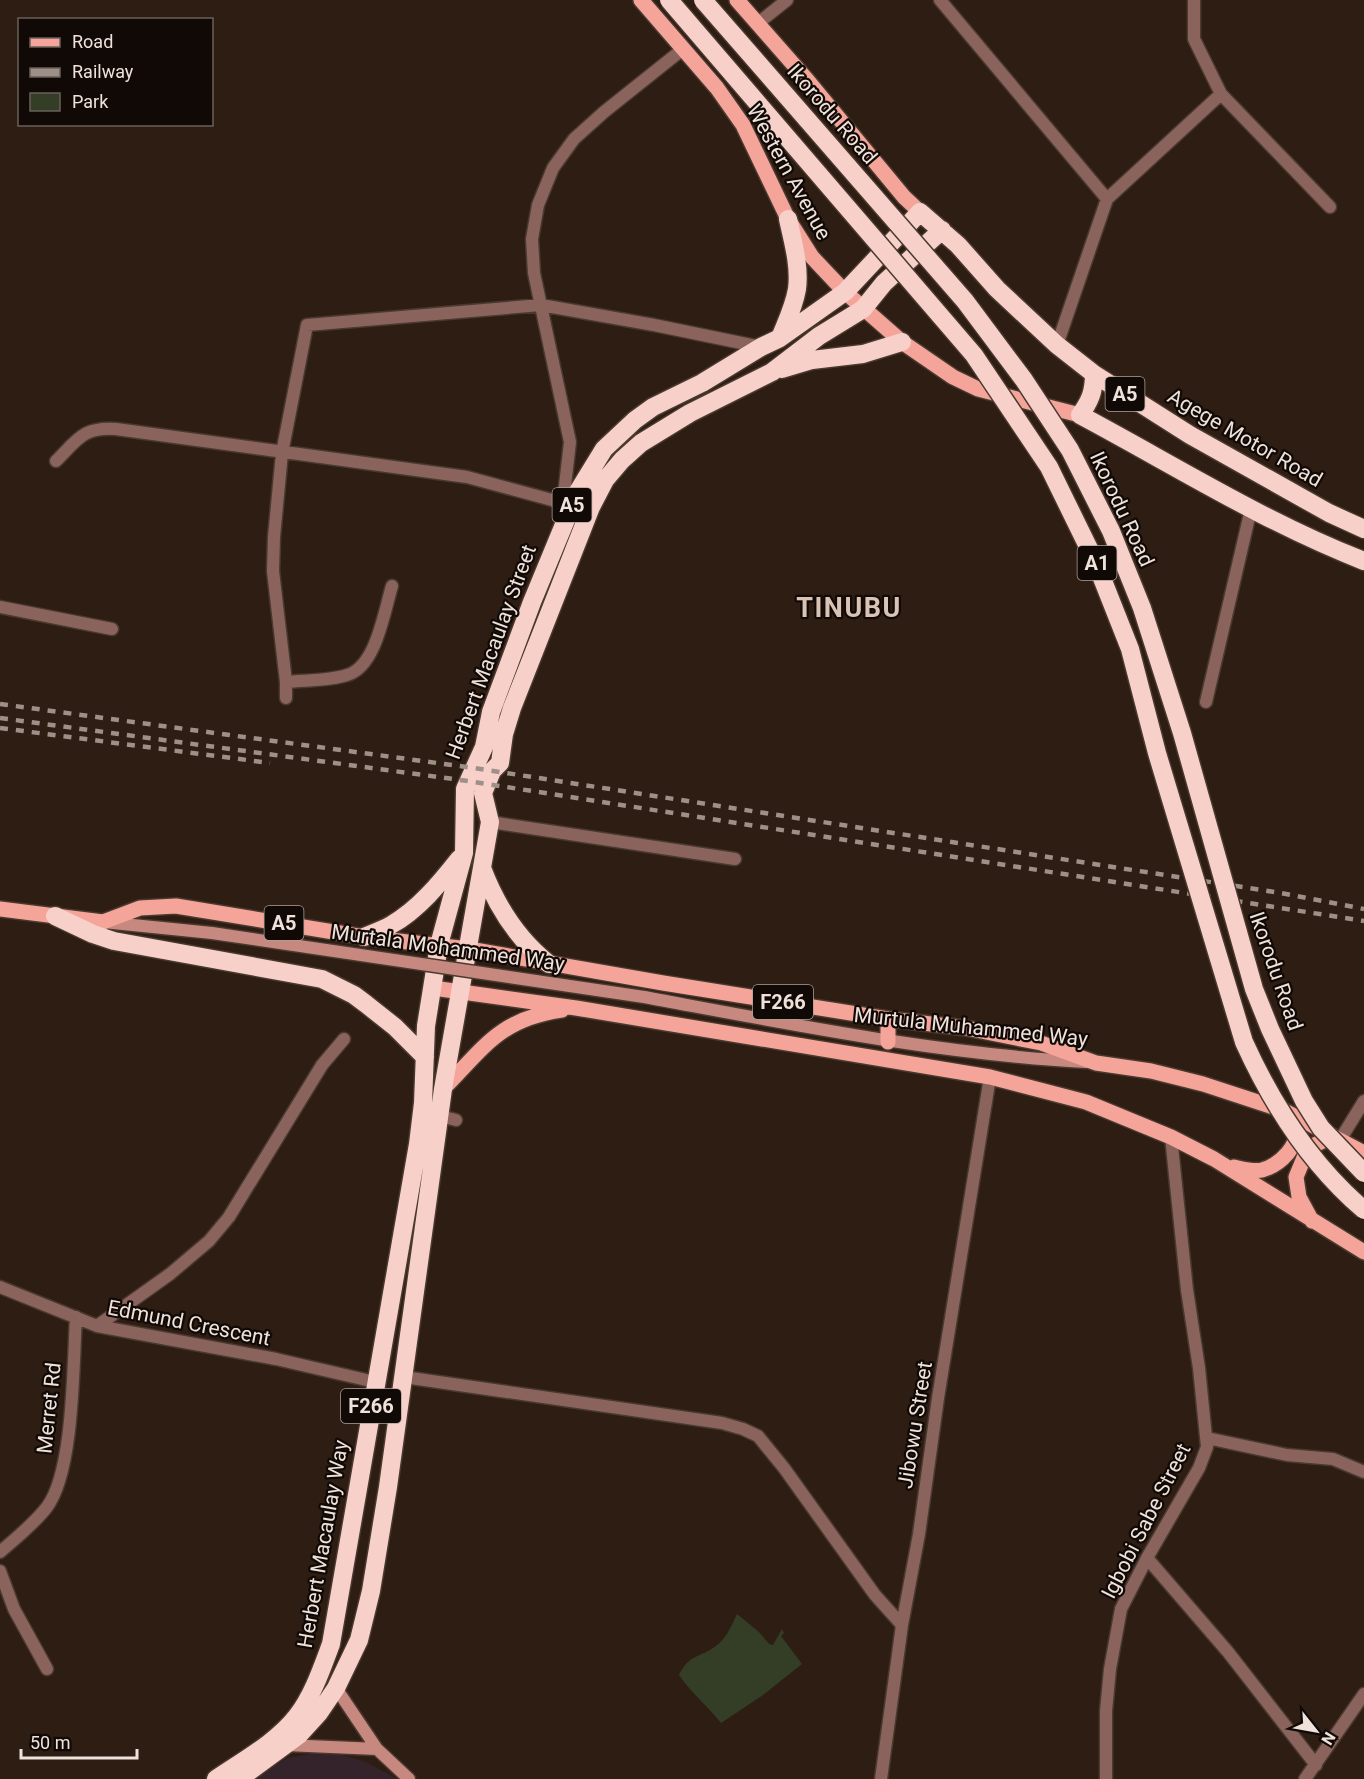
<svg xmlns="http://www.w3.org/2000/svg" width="1364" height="1779" font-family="Roboto,sans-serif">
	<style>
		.education { fill: #34232b }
		.green { fill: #343e27 }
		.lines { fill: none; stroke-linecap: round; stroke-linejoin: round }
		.street-casing { stroke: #49392f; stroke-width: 15 }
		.secondary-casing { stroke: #49392f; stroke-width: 15 }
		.primary-casing { stroke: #49392f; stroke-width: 18 }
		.highway-casing { stroke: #49392f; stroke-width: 21 }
		.street { stroke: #8a635d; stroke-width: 12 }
		.secondary { stroke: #c6887f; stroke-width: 12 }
		.primary { stroke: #f4a499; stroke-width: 15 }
		.highway { stroke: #f8d0ca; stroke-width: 18 }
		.rail { stroke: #9e9088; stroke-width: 4.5; stroke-dasharray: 8 8; stroke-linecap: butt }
		.secondary-bridge-casing { stroke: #49392f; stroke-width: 15; stroke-linecap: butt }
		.highway-bridge-casing { stroke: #49392f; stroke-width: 21; stroke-linecap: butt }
		.secondary-bridge { stroke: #c6887f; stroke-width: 12 }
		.highway-bridge { stroke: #f8d0ca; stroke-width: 18 }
		.labels { text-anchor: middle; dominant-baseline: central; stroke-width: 4.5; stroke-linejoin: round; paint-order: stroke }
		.shield { fill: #110905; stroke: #aca19b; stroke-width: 1.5 }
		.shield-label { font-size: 20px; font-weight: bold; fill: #eee2db }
		.street-label { font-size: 21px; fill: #eee2db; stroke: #110905 }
		.district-label { font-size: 27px; font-weight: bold; letter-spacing: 1.5px; fill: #dac3b5; stroke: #110905 }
	</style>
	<rect width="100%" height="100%" fill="#2e1d13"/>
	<path class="education" d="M316,1753l27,2 23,7 31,17h-141l31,-21z"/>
	<path class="green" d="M737,1614l22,18 10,12 4,1 9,-16 2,4 -3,3 21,28 -39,31 -42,28c-14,-18 -30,-30 -42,-48 10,-21 21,-17 37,-29 10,-7 16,-21 21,-32z"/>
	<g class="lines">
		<g class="street-casing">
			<path id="street" d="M940,0l167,199
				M1194,0v39l27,55 109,113
				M757,24l30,-24
				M1057,345l50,-146 114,-105
				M56,461c22,-22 27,-34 60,-32l351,48 96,26 4,15
				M563,503l7,-61 -36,-169 -2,-34 6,-34 15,-37 21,-29 30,-27 79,-63
				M0,607l112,22
				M286,682c19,-2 43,-1 61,-7 29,-8 37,-63 45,-89
				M286,698v-16l-13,-111 1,-34 8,-84 25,-128 234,-20 113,20 107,22
				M1206,702l45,-193
				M490,822l245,37
				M440,1116l16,4
				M1340,1140l24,-39
				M0,1287l97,39 179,33 99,23
				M97,1326l73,-52 39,-33 20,-24 93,-152 22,-26
				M404,1377l318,46 21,6 15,7 26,32 91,127 27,30
				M1207,1438l80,17 46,4 31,13
				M0,1552c16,-14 34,-28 47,-45 27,-36 26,-143 29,-190
				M1147,1558l81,94 88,113
				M0,1571l14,38 33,60
				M881,1779l21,-154 17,-91 19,-136 52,-321
				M1106,1779v-68l4,-42 11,-60 26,-51 52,-90 8,-21 -8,-79 -12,-78 -16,-153
				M1305,1779l59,-85"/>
		</g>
		<g class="secondary-casing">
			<path id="secondary" d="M103,922l109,11
				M644,997c146,27 293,57 442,65
				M336,1688l41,61 32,30
				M285,1745l92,4"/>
		</g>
		<g class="primary-casing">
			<path id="primary" d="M641,0l76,88 26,37 45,94 24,38 33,35 57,50 51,35 25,12 102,26
				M737,0l71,81 96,116 16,15
				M0,909l103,13 37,-14 36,-2 188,31 105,12 194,34 225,36 78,9 75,15 55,20 55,8 52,13 82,27 79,42
				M433,988l143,20 414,69 96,25 85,35 43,22 150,93
				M888,1019v23
				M443,1089c41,-41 56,-70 119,-79
				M1234,1167c9,2 20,5 28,3 18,-5 39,-25 34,-45
				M1312,1221l-13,-24 -3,-20 12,-29 17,-8 17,2"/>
		</g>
		<g class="highway-casing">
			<path id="highway" d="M780,338c6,-15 14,-31 17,-49 3,-23 -4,-47 -9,-70
				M782,369l30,-9 51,-6 39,-12
				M1094,374c0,18 -4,27 -14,41 94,50 184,107 284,146
				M482,868c14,37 35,71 67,96
				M55,916l38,18 21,7 208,38 32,16 12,9 29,23 30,30
				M364,937c9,-4 18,-7 27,-12 27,-15 49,-42 68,-66
				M216,1779c28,-19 61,-37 81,-63 16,-21 25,-48 34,-72l87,-500 5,-41 3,-77 13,-81 25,-92 1,-64 19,-42 7,-35 41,-110 45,-109 27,-44 31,-29 18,-13 49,-24 59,-36 19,-9 65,-46 75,-80 38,33 39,44 60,56 37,29 96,61 139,78 35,16
				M239,1779l60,-44 20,-22 17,-25 23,-48 12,-49 17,-104 55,-398 47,-267 -7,-29 9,-22 8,-8 4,-29 8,-26 79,-201 14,-27 17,-20 19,-17 49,-30 82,-41 47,-36 44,-27 21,-26 58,-53"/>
		</g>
		<use href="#street" class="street"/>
		<use href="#secondary" class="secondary"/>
		<use href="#primary" class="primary"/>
		<use href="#highway" class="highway"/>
		<path class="rail" d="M0,704l474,64 807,125 83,16
			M0,718l468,63 896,140
			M0,728l270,35"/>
		<g class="secondary-bridge-casing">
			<path id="secondary-bridge" d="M212,933l432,64"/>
		</g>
		<g class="highway-bridge-casing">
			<path id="highway-bridge" d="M669,0l305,355 75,112 47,96 34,86 27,104 87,289c29,64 66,122 120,168
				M703,0l262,301 59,79 46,70 41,81 31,77 40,125 72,256 16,40 34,72 17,27 43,45"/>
		</g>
		<use href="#secondary-bridge" class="secondary-bridge"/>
		<use href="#highway-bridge" class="highway-bridge"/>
	</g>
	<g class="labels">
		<g class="shield">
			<rect x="1105.5" y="377" width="39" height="34" rx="4.5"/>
			<rect x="552.5" y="488" width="39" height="34" rx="4.5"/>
			<rect x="1077.5" y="546" width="39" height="34" rx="4.5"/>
			<rect x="264.5" y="906" width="39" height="34" rx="4.5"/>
			<rect x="753" y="985" width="60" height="34" rx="4.5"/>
			<rect x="341" y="1389" width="60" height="34" rx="4.5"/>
		</g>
		<g class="shield-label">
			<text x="1125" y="394">A5</text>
			<text x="572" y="505">A5</text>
			<text x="1097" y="563">A1</text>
			<text x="284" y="923">A5</text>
			<text x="783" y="1002">F266</text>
			<text x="371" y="1406">F266</text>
		</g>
		<g class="street-label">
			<text transform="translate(832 114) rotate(49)">Ikorodu Road</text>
			<text transform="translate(789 172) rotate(61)">Western Avenue</text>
			<text transform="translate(1245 438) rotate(30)">Agege Motor Road</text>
			<text transform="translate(1122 509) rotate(65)">Ikorodu Road</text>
			<text transform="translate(491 652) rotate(-70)">Herbert Macaulay Street</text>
			<text transform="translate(448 948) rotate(8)">Murtala Mohammed Way</text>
			<text transform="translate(1276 971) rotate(71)">Ikorodu Road</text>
			<text transform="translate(971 1027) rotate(6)">Murtula Muhammed Way</text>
			<text transform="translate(189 1323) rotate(11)">Edmund Crescent</text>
			<text transform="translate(49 1408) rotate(-84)">Merret Rd</text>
			<text transform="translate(915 1425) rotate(-81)">Jibowu Street</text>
			<text transform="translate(1146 1521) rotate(-63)">Igbobi Sabe Street</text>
			<text transform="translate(323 1544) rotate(-80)">Herbert Macaulay Way</text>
		</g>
		<g class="district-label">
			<text x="849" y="608">TINUBU</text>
		</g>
	</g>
	<rect x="18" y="18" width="195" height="108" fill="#110905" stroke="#69605b" stroke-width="1.5"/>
	<rect x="30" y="38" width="30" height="9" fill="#f4a499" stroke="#69605b" stroke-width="1.5"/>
	<text x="72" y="48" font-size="18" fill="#eee2db">Road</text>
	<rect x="30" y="68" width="30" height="9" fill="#9e9088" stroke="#69605b" stroke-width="1.5"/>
	<text x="72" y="78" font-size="18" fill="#eee2db">Railway</text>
	<rect x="30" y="93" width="30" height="18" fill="#343e27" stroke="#69605b" stroke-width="1.5"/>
	<text x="72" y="108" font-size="18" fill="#eee2db">Park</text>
	<g transform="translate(1316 1731) rotate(121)" stroke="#110905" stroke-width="4.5" paint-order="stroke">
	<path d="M0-4.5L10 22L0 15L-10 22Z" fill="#eee2db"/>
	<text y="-9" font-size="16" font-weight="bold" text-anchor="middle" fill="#eee2db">N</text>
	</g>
	<path d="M21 1749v9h116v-9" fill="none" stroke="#eee2db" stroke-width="3"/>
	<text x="30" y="1749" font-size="18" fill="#eee2db" stroke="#110905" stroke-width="4.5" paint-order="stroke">50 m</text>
</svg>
